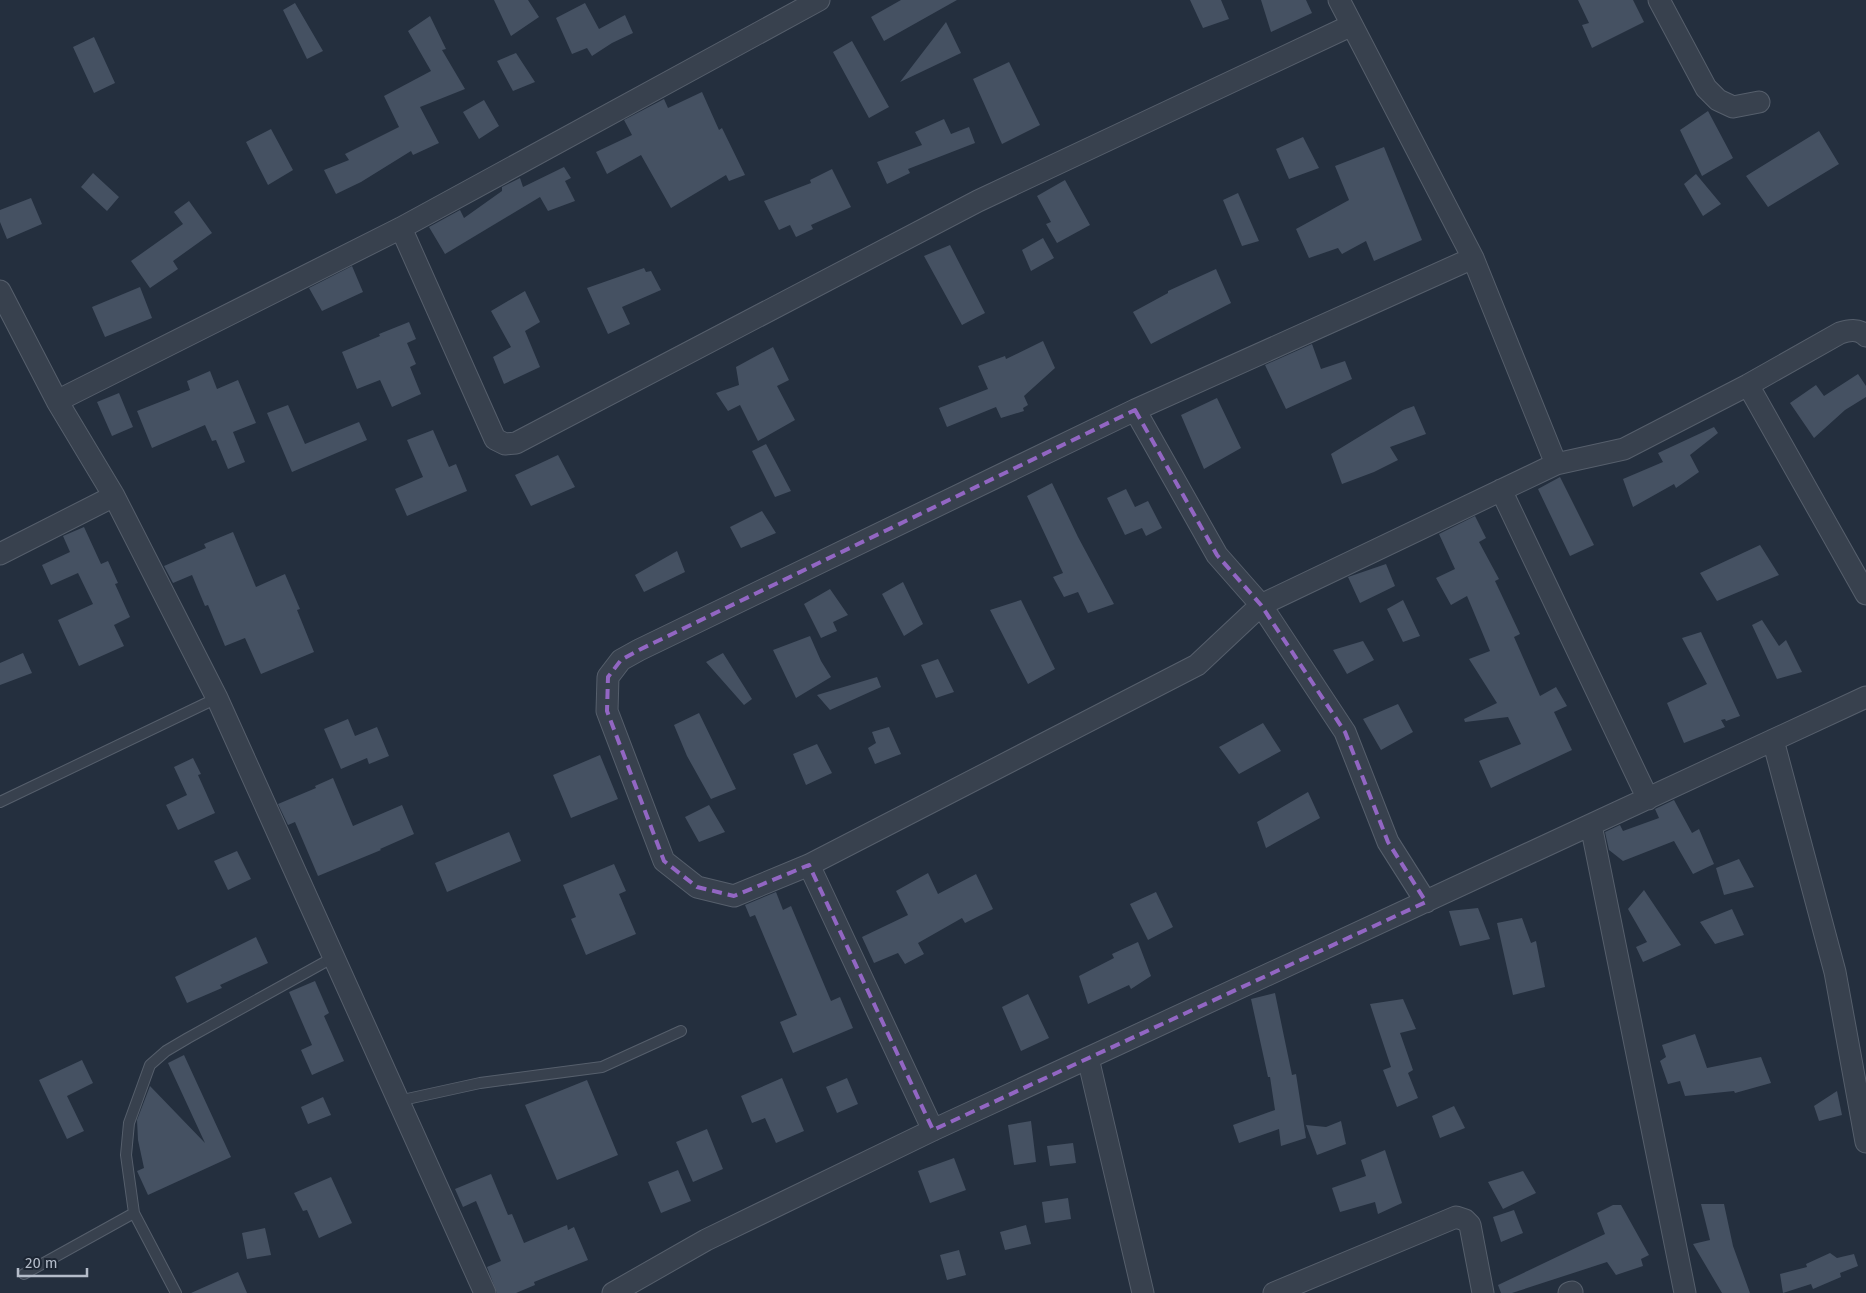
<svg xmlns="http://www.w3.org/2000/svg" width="1866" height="1293" font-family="'Fira Sans',sans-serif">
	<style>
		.building { fill: #455162 }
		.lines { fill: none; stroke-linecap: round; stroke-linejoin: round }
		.lane-casing { stroke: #565f6c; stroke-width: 12 }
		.street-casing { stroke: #565f6c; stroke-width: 23 }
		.lane { stroke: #38414e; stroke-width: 10 }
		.street { stroke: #38414e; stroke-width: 21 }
		.marked { fill: none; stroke: #9266c3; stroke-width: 4; stroke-dasharray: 10 6; stroke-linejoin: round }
	</style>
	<rect width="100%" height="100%" fill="#242f3e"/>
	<path class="building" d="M494,0h34l11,17 -28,19z
		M901,0h56l-73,41 -13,-24z
		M1190,0h31l8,19 -26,9z
		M1261,0h45l6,13 -41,19z
		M1578,0h55l11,22 -52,26 -10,-23 7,-2z
		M295,3l28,48 -16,8 -24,-49z
		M585,3l14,26 26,-14 8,18 -21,10 -20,13 -5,-8 -15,6 -16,-36z
		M430,16l16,33 -4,1 23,39 -45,18 19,36 -26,12 -2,-4 -50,31 -25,12 -12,-24 25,-10 -4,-6 54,-27 -15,-31 47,-25 -23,-40z
		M946,22l15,31 -61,29z
		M94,37l21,46 -21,10 -21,-46z
		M852,41l37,66 -20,11 -36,-66z
		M516,53l19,29 -22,9 -16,-30z
		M1009,62l31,63 -38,19 -29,-65z
		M702,92l17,38 3,-2 23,47 -16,6 -3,-6 -55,33 -30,-53 -34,19 -11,-22 36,-17 -8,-15 40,-21 4,9z
		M484,100l15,26 -20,13 -16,-27z
		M1708,111l25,47 -31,18 -22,-46z
		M944,119l7,15 18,-7 6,16 -67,26 2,4 -23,11 -10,-22 45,-17 -7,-13z
		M271,129l22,41 -25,15 -22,-43z
		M1819,131l20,33 -71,43 -22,-31z
		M1303,137l16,31 -30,11 -13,-30z
		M1384,147l38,93 -48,21 -8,-20 -24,13 -4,-6 -29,10 -13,-29 53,-29 -14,-34z
		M564,167l7,11 -6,3 10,20 -27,10 -8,-14 -95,57 -16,-27 31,-17 4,8 38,-27v-4l18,-9 3,9z
		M832,169l19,38 -40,18 2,4 -17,8 -6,-12 -11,5 -15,-29 47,-18 -1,-3z
		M93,173l26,24 -12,14 -26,-24z
		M1696,174l25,30 -18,12 -19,-32z
		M1065,180l25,45 -33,18 -11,-19 5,-2 -14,-26z
		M1238,193l21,48 -17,5 -19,-46z
		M31,198l11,26 -35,15 -7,-17v-12z
		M189,201l23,32 -39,28 5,8 -28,19 -19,-27 52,-37 -9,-12z
		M1043,238l11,20 -23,13 -9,-21z
		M950,245l35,68 -23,12 -38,-69z
		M352,266l11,26 -41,19 -13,-23z
		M644,268l2,4 5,-1 10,19 -39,17 8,17 -22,10 -21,-46z
		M1216,269l15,34 -80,41 -18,-32 35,-19v-2z
		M140,287l12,31 -47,19 -13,-30z
		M525,291l15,31 -15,9 15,36 -36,17 -11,-27 18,-10 -20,-36z
		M409,322l7,17 -9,4 9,21 -6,3 11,27 -29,13 -12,-27 -23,9 -15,-37 38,-16 -1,-2z
		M1043,341l12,27 -31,28 4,9 -5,3 1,3 -23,7 -5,-11 -49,20 -8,-19 49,-19 -10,-23 27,-10 1,3z
		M1312,344l9,25 24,-8 7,18 -66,30 -21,-44z
		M773,347l16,33 -12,6 18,34 -37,21 -18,-36 -12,6 -12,-18 23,-8 -3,-18z
		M210,371l7,18 21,-9 18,43 -23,9 12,30 -17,7 -12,-29 -4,1 -7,-16 -53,23 -15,-37 53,-21 -3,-9z
		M1858,374l8,12v11l-21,13 -31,28 -24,-35 26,-18 8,11z
		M119,393l14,34 -21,9 -15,-34z
		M1217,398l24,50 -37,21 -23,-54z
		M288,405l17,39 54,-22 8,18 -75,32 -25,-59z
		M1414,406l12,28 -36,13 8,13 -24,12 -32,12 -11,-30 72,-44z
		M1714,427l4,6 -28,22 9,17 -23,16 -2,-4 -41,23 -10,-28 40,-17 -5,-9z
		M433,430l16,37 7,-3 11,27 -60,25 -12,-27 28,-12 -16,-37z
		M766,444l25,47 -16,6 -23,-46z
		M558,455l17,32 -44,19 -16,-31z
		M1560,477l34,68 -24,11 -32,-67z
		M1052,483l26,54 36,67 -26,9 -10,-21 -14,5 -11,-20 10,-4 -36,-77z
		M1126,489l9,18 13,-6 14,27 -16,8 -4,-8 -17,7 -18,-37z
		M762,511l14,22 -35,15 -11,-21z
		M1475,516l11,22 -7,4 20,37 -4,2 25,53 -6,3 26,59 16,-9 11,19 -13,6 18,38 -81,38 -12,-27 42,-17 -13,-27 -43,5 -1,-3 33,-16 -28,-44 21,-8 -23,-55 -16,9 -15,-27 19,-9 -16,-35z
		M84,527l17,37 7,-3 10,22 -3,1 15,33 -16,8 10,21 -45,20 -21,-46 35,-16 -15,-31 -27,12 -9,-20 28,-13 -7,-16z
		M233,532l23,55 29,-13 15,35 -3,1 17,42 -53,22 -16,-36 -20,8 -17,-41 -3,1 -13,-31 -19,8 -9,-17 42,-18 -2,-4z
		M1760,545l19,30 -62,26 -17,-28z
		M677,551l8,21 -41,20 -9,-17z
		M1386,564l9,22 -35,17 -12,-26z
		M903,582l20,42 -19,12 -22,-42z
		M830,589l18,26 -15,7 4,9 -16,7 -17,-34z
		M1021,600l34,69 -27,15 -38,-74z
		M1403,600l17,36 -17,6 -16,-33z
		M1762,620l17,26 7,-6 16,32 -25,7 -25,-54z
		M1701,632l39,84 -14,5 -1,-2 -4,1 4,7 -41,16 -17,-40 40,-19 -25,-46z
		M810,636l11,25 10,16 -35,21 -23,-48z
		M1363,641l11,19 -27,14 -14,-24z
		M23,653l9,20 -32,12v-22z
		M723,653l29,46 -8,6 -38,-43z
		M938,659l16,33 -18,6 -15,-33z
		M877,677l4,10 -51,23 -13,-15z
		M1398,704l15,28 -32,18 -18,-31z
		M699,713l37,76 -25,10 -24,-43 -13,-31z
		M348,719l7,17 22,-9 12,29 -20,8 -2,-6 -26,11 -17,-40z
		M1263,723l18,28 -42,23 -20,-27z
		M889,727l12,27 -26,10 -7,-16 8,-5 -4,-11z
		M817,744l15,29 -26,12 -13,-31z
		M600,755l18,44 -47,19 -18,-43z
		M193,758l8,16 -3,1 17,38 -37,17 -12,-25 21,-10 -13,-28z
		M333,778l20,48 49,-21 12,29 -34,15 1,1 -63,26 -23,-54 -7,3 -10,-21 38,-16 -1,-2z
		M1308,792l12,26 -54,30 -9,-26z
		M1674,800l18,33 7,-4 15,35 -21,10 -19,-33 -51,20 -14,-11 -4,-18 15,-7 3,6 36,-13 -4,-9z
		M709,805l16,27 -26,10 -14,-25z
		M509,832l12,29 -74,31 -12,-29z
		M237,851l14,28 -23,11 -14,-29z
		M1739,859l15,28 -30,8 -8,-27z
		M614,864l12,27 -7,3 17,40 -50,21 -15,-36 5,-2 -13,-32z
		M928,873l10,21 38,-20 17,35 -28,14 -3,-5 -44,25 6,11 -19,10 -7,-11 -24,10 -12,-26 46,-22 -12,-24z
		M1644,890l37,55 -38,17 -7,-15 11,-5 -19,-33z
		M776,892l7,18 8,-4 40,95 9,-4 13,31 -60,25 -13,-31 17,-7 -42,-100 -5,2 -5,-12z
		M1156,892l17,35 -25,13 -18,-36z
		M1478,908l12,31 -30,7 -11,-35z
		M1732,909l12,26 -29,9 -15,-22z
		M1522,918l9,25 5,-2 9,46 -32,8 -16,-72z
		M256,937l12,26 -48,22 2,3 -35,15 -12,-26z
		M1138,942l13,34 -20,13 -2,-4 -41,19 -9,-28 35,-18 -2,-4z
		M315,981l14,32 -5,3 20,45 -32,14 -11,-25 11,-5 -23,-53z
		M1275,993l17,82 4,-1 10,64 -25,8 -2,-17 -40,14 -6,-18 42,-15 -5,-33h-2l-17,-78z
		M1028,994l21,44 -28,13 -19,-44z
		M1403,999l13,30 -16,4 13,37 -5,3 10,25 -21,9 -14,-37 8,-3 -21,-63z
		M1695,1034l12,34 54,-11 10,26 -36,10 -1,-2 -49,5 -5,-15 -12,3 -8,-23 6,-4 -4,-12z
		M184,1055l47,102 -83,38 -11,-24 7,-3 -6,-28 -1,-20 13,-34 55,57 -37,-80z
		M82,1060l11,23 -26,13 17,35 -17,8 -28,-59z
		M782,1078l22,53 -28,12 -11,-25 -13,5 -11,-27z
		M847,1078l11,26 -21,9 -11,-26z
		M587,1080l31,75 -61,25 -32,-75z
		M1837,1091l5,24 -23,6 -5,-15z
		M323,1097l8,18 -23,9 -7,-17z
		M1454,1106l11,22 -25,10 -8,-22z
		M1031,1121l5,41 -22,3 -6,-40z
		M1341,1121l5,23 -29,11 -11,-30 20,2z
		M707,1129l16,40 -30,13 -17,-40z
		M1073,1143l3,20 -26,3 -3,-20z
		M1385,1150l17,53 -24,11 -3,-12 -35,10 -8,-24 34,-12 -5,-16z
		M954,1158l12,32 -36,13 -12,-32z
		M678,1170l13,31 -30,12 -13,-31z
		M1523,1171l13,22 -33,16 -15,-27z
		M491,1174l17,41 4,-1 12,29 43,-18 1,5 6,-3 14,33 -54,22 1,3 -19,8h-19l-10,-26 14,-6 -25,-60 -13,6 -8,-18z
		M331,1177l21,46 -33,15 -12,-28 -4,1 -9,-18z
		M1068,1198l3,21 -26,4 -3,-21z
		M1701,1204h23l9,42 17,47h-28l-29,-49 17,-4z
		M1613,1205h8l28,50 -8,4 2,7 -27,9 -9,-13 -95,31h-11l-3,-8 107,-51 -8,-21z
		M1514,1210l9,23 -22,9 -8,-25z
		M1026,1225l5,19 -26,6 -5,-18z
		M265,1228l6,27 -24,4 -5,-26z
		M959,1250l7,25 -19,5 -7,-25z
		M1830,1253l7,5 17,-4 4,12 -18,7 1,4 -28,12 -2,-5 -28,9 -3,-19 27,-7 -1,-3z
		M238,1272l9,21h-56z"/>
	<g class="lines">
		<g class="lane-casing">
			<path id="lane" d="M0,802l217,-104
				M398,1101l82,-18 122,-16 79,-36
				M24,1274l110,-61
				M176,1293l-42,-80 -8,-58 3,-32 21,-58 16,-14 22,-13 146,-81"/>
		</g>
		<g class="street-casing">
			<path id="street" d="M1339,0l134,258 83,206
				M1659,0l47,88 12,12 15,7 26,-5
				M401,228l94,211 10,5 11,-1 462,-242 374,-176
				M1473,258l-338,152 -496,240 -18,10 -13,17 -1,34 57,150 33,26 37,9 75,-31 388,-200 64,-60 295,-141 68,-15 124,-64 92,-52c9,-3 19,-5 26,3
				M0,291l57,110 57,95 103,202 268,595
				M1748,385l118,209
				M57,401l344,-173 418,-228
				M1135,410l82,145 44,50 84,127 43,110 38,60
				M1501,490l147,309
				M0,554l114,-58
				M1773,740l62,232 31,170
				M1591,825l94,468
				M809,865l124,265
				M1088,1058l55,235
				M613,1293l93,-53 227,-110 933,-433
				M1274,1293l182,-76 9,3 5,5 13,68
				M1569,1293l3,-1"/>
		</g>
		<use href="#lane" class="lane"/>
		<use href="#street" class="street"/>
	</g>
	<path class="marked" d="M1135,410l82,145 44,50 84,127 43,110 38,60 -493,228 -124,-265 -75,31 -37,-9 -33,-26 -57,-150 1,-34 13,-17 18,-10z"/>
	<path d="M18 1268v8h69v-8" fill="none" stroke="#b4bcc9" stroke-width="2.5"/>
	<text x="25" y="1268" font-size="15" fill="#b4bcc9" stroke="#1d2633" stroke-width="4" paint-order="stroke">20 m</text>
</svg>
